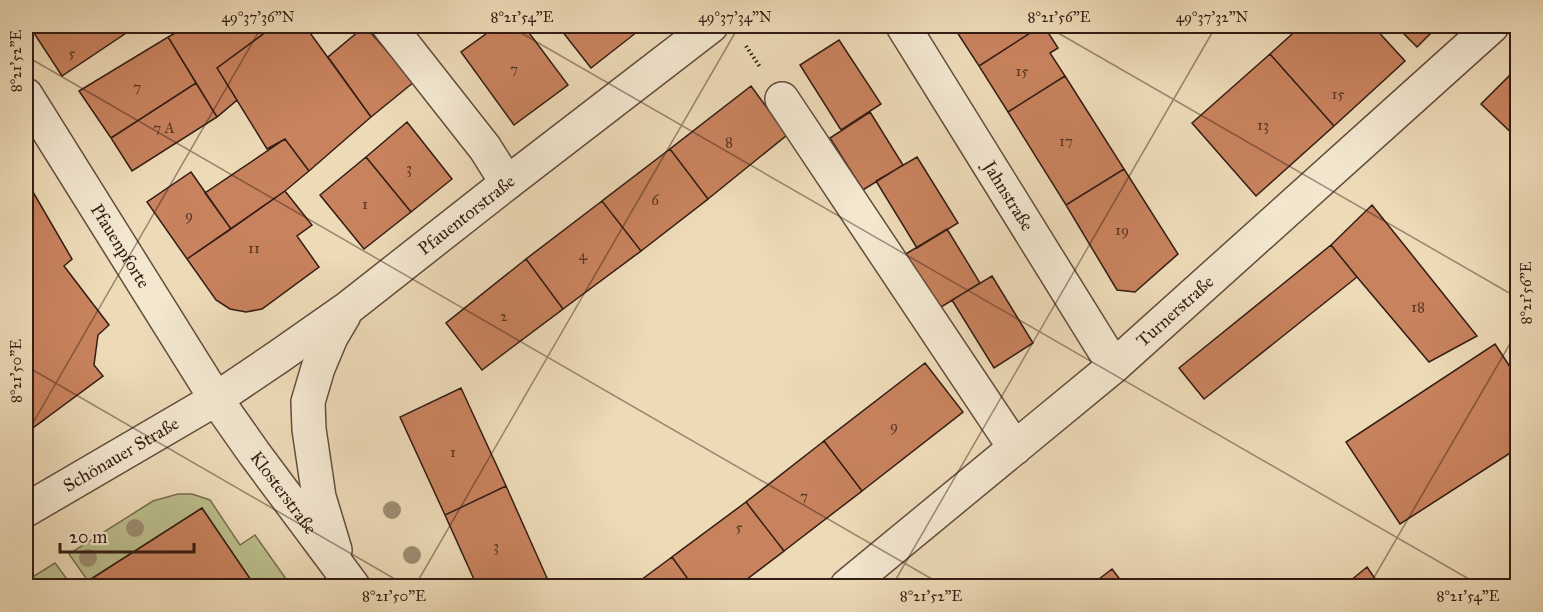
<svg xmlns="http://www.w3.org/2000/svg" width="1543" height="612" font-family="'IM FELL Great Primer',serif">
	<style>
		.green { fill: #bbbe8c; stroke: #776d50; stroke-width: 1.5 }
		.building { fill: #c8825e; stroke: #331c13; stroke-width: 1.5 }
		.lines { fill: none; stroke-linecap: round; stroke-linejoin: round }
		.minor-casing { stroke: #624c3c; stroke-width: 36 }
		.path { stroke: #331c13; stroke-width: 4; stroke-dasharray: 1.5 3; stroke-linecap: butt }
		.minor { stroke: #f3e7d0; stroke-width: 33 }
		.tree { fill: #9d8c71 }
		.ticks { fill: none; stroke: #331c13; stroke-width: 1.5; stroke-opacity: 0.45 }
		.labels { text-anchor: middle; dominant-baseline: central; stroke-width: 4.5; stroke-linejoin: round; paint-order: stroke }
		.number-label { font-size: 15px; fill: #583626 }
		.street-label { font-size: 18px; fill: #331c13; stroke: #f3e7d0 }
		.neatline { fill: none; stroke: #331c13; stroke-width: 2 }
		.ticks-label { font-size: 15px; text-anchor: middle; fill: #331c13 }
	</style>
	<rect width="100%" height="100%" fill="#eddab7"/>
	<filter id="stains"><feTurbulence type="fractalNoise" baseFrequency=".00333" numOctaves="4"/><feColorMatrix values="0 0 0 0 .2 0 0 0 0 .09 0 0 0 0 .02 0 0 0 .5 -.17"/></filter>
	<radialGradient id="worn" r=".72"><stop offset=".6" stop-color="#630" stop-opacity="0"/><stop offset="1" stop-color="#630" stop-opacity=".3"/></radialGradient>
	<path class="green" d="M178,494h14l18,6 30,45 15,-10 36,51h-36l-53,-78 -114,73 -19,-27 84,-53z
		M55,563l17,23h-46v-5z"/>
	<path class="building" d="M39,26h91l2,3 -70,47 -30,-46z
		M188,26h86l-57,42 20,32 -20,17 -49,-80z
		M274,26h31l66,91 -62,54 -24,-32 -18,10 -50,-81z
		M365,26l49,56 -43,35 -43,-60z
		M497,26h27l44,59 -54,40 -53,-73z
		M558,26h74l5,6 -46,36z
		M632,26h14l-9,6z
		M953,26h88l-62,40z
		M1041,26h3l14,22 -8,5 15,23 -57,36 -29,-46z
		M1301,26h72l32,35 -71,65 -64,-72z
		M1396,26h42l-21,21z
		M168,37l28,46 -85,55 -32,-47z
		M839,40l42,64 -40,26 -41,-65z
		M1270,54l64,72 -78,70 -64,-73z
		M1518,67v72l-37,-35z
		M1065,76l59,93 -58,36 -58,-93z
		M196,83l21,34 -85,54 -21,-33z
		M751,86l36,49 -79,64 -38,-50z
		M870,112l33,53 -40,25 -33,-52z
		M407,122l45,57 -41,33 -45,-55z
		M285,139l24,32 -24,20 -54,38 -26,-36z
		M670,149l38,50 -67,52 -39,-50z
		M366,157l45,55 -47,37 -44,-54z
		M917,157l41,66 -41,25 -41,-67z
		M1124,169l54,85 -43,38 -18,-2 -51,-85z
		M191,172l40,57 -44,30 -40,-57z
		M26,180l46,79 -8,7 45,59 -11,10 -4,30 9,11 -77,57z
		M285,191l27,34 -15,11 22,31 -57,42 -16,3 -16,-3 -14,-9 -29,-41z
		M602,201l39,50 -78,58 -37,-50z
		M1372,205l105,131 -48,26 -72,-85 -26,-32z
		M947,229l33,54 -42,26 -34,-54z
		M1331,245l26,32 -153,122 -25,-31z
		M526,259l37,50 -81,61 -36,-47z
		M992,276l41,67 -39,25 -42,-68z
		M1495,344l23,35v69l-118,76 -54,-82z
		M1518,358v21l-8,-13z
		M925,363l38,49 -101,79 -38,-50z
		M461,388l45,98 -61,29 -45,-98z
		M824,441l38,50 -78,60 -38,-49z
		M506,486l41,92 -19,8h-51l-32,-71z
		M746,502l38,49 -46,35h-45l-21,-29z
		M202,508l53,78h-175l8,-5z
		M672,557l21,29h-60z
		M1367,567l13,19h-36z
		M1112,569l13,17h-35z
		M547,578l4,8h-23z"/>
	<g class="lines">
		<g class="minor-casing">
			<g id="minor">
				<path d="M389,26l96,122 22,35"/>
				<path id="s1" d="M903,26l211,340"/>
				<path id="s2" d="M26,95l190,304 38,54 99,133"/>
				<path d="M782,99l233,349"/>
				<path id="s3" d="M26,510l190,-111 65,-44 67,-47 159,-125 204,-157"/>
				<path d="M335,550l-16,-53 -10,-68 -1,-27 10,-34 13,-31 13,-22"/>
				<path id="s4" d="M847,586l267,-220 378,-340"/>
			</g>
		</g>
		<path class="path" d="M746,46l14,21"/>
		<use href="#minor" class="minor"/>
	</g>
	<g class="tree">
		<circle cx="392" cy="510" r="9"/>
		<circle cx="135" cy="528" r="9"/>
		<circle cx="412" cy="555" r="9"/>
		<circle cx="88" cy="558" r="9"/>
	</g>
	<path class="ticks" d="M509,26l972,560M1046,26l472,272M26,56l918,530M26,366l381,220M26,435l236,-409M415,586l324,-560M892,586l324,-560M1369,586l149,-256"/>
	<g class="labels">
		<g class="number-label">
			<text x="72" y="53">5</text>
			<text x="514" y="69">7</text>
			<text x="1022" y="71">15</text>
			<text x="137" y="87">7</text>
			<text x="1338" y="94">15</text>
			<text x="1263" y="125">13</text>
			<text x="164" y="128">7 A</text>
			<text x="1066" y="141">17</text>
			<text x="729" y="142">8</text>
			<text x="409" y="168">3</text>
			<text x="655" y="200">6</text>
			<text x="365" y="204">1</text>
			<text x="189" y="215">9</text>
			<text x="1122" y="230">19</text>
			<text x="254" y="248">11</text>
			<text x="583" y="255">4</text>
			<text x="1418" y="307">18</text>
			<text x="504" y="316">2</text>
			<text x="894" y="426">9</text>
			<text x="453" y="452">1</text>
			<text x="804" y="496">7</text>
			<text x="739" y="527">5</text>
			<text x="496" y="546">3</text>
		</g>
		<g class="street-label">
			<text stroke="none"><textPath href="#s1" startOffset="200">Jahnstraße</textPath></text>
			<text stroke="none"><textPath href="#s3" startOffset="531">Pfauentorstraße</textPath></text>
			<text stroke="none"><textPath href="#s2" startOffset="178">Pfauenpforte</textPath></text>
			<text stroke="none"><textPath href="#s4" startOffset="428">Turnerstraße</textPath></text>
			<text stroke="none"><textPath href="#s3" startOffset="110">Schönauer Straße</textPath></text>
			<text stroke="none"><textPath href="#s2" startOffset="474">Klosterstraße</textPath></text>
		</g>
	</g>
	<rect width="1543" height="612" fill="none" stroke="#eddab7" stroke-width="66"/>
	<path d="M60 543v9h134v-9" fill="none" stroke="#331c13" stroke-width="3"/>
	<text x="69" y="543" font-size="18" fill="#331c13" stroke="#f3e7d0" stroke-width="4.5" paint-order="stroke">20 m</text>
	<rect x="33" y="33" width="1477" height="546" class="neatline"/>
	<g class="ticks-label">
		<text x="258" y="22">49°37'36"N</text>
		<text x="522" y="22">8°21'54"E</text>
		<text x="735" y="22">49°37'34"N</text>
		<text x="1059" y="22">8°21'56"E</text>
		<text x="1212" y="22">49°37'32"N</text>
		<text transform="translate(16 61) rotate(-90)" y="5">8°21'52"E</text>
		<text transform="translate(1526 293) rotate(-90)" y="5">8°21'56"E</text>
		<text transform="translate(16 371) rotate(-90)" y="5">8°21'50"E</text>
		<text x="394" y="601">8°21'50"E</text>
		<text x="931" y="601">8°21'52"E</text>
		<text x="1468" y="601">8°21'54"E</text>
	</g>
	<rect width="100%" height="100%" filter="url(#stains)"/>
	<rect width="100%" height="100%" fill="url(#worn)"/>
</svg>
